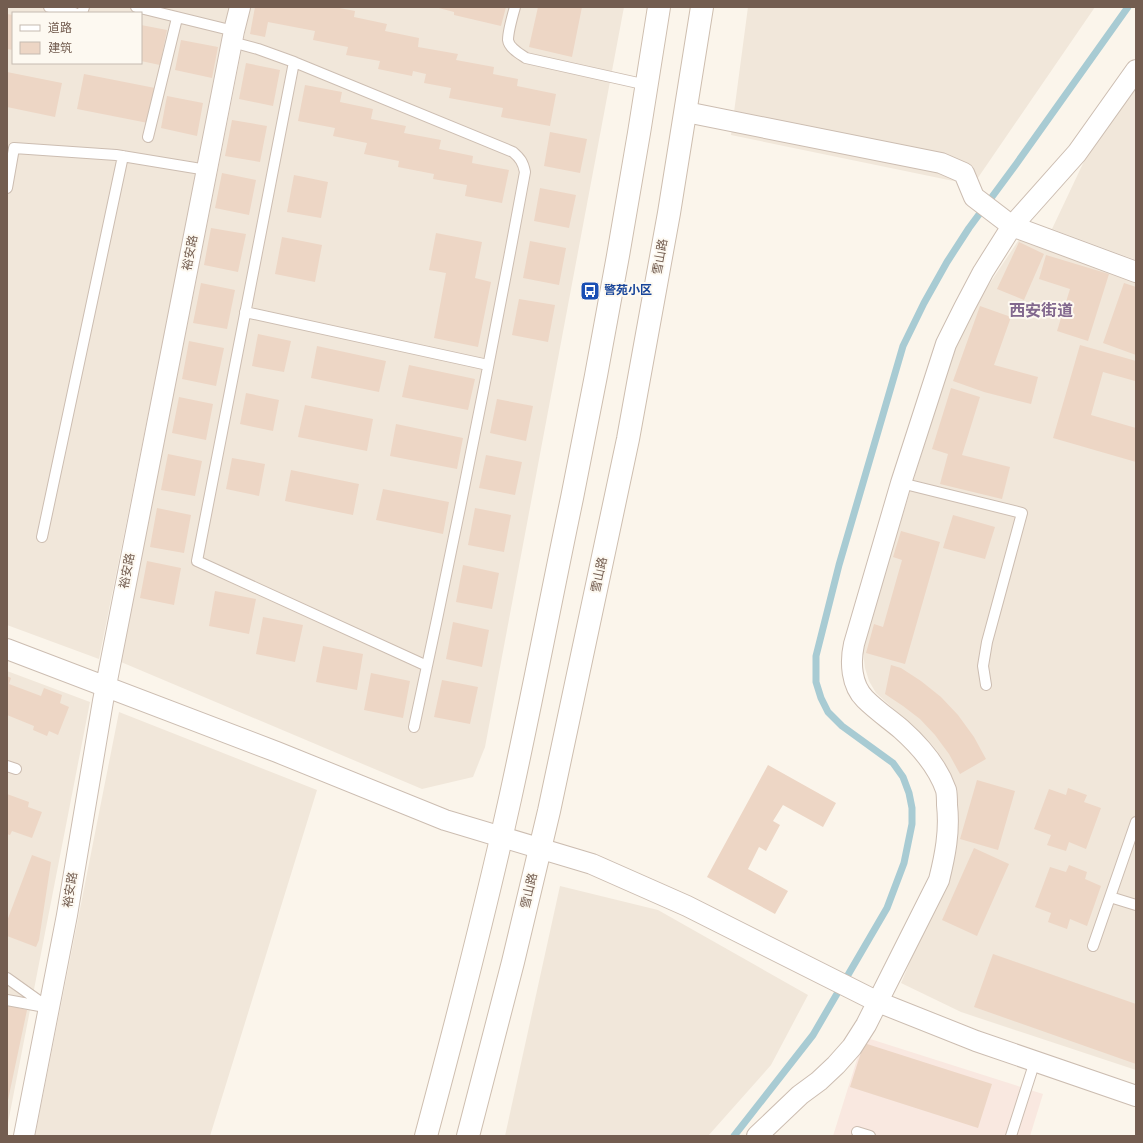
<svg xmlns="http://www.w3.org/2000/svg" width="1143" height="1143" font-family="Overpass,'Noto Sans SC',sans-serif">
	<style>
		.residential { fill: #f1e7da; fill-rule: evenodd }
		.commercial { fill: #f9e8e0 }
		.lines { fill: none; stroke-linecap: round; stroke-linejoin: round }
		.stream { stroke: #a8cbd3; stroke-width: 7 }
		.building { fill: #edd6c5 }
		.service-casing { stroke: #ccbdb1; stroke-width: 12 }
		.minor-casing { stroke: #ccbdb1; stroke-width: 22 }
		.secondary-casing { stroke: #cebeaf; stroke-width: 24 }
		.service { stroke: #fff; stroke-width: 10 }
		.minor { stroke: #fff; stroke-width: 20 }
		.secondary { stroke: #fff; stroke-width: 22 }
		.labels { text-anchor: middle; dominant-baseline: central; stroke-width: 4; stroke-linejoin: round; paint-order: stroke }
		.street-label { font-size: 12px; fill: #735d50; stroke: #fdf9f1 }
		.transit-label { font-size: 12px; font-weight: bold; fill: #164399; stroke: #fdf9f1; text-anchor: start }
		.district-label { font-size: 16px; font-weight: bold; fill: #82688e; stroke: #fdf9f1 }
	</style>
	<rect width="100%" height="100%" fill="#fbf5eb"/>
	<path class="residential" d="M7,7h223l-131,652 -92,-34zM13,13h128v50h-128z
		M250,7h374l-139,740 -12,30 -51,12 -301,-127z
		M748,7h347l-122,178 -242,-50z
		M1136,81v179l-84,-31 44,-93z
		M1020,238l116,40v792l-175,-58 -60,-29 47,-110 4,-94 -6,-14 -8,-13 -9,-11 -53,-48 -7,-12 -4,-13 -2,-15 1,-14 98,-314z
		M7,671l83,31 -83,426z
		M119,712l198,78 -107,346h-175z
		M560,886l98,24 150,85 -37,70 -63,71h-203z"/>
	<path class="commercial" d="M864,1037l179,57 -13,42h-197z"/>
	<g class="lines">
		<path class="stream" d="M734,1136l79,-101 74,-127 17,-45 8,-39v-16l-3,-15 -6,-16 -10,-14 -51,-37 -14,-14 -7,-14 -5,-16v-26l23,-91 64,-219 21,-43 23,-41 22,-34 48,-65 111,-156"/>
	</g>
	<path class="building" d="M255,7h79l21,4 -1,6 33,7 -2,7 34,7 -1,9 40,7 -2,6 38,7 -1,7 25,5 -1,7 39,8 -6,32 -49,-9 2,-9 -54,-10 2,-10 -27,-5 2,-9 -13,-3 -1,5 -34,-7 2,-8 -34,-6 2,-8 -35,-7 2,-9 -47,-9 -3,15 -15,-3z
		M435,7h71l-5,19 -47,-11v-3z
		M538,7h44l-10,50 -43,-10z
		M7,14l6,1v35l-6,-1z
		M141,25l26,5 -7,35 -19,-4z
		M181,40l37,7 -6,31 -37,-8z
		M246,63l34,7 -7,36 -34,-7z
		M7,72l55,11 -7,34 -48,-10z
		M84,74l71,14 -7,35 -71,-14z
		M305,85l37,7 -2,10 33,7 -2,10 35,7 -2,7 37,7 -2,9 34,7 -1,7 37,7 -7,33 -37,-7 2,-11 -34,-6 1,-5 -36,-7 1,-6 -35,-7 3,-11 -34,-7 2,-8 -37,-7z
		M167,96l36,7 -6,33 -36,-8z
		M232,120l35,6 -7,36 -35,-6z
		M550,132l37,7 -7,34 -36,-7z
		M222,173l34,7 -7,35 -34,-7z
		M294,175l34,7 -7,36 -34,-6z
		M540,188l36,7 -7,33 -35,-7z
		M211,228l35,6 -8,38 -34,-7z
		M436,233l46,9 -7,36 16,4 -13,65 -44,-9 12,-65 -17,-3z
		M282,237l40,8 -7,37 -40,-8z
		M530,241l36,7 -7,37 -36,-7z
		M1019,242l25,12 -20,46 -27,-11z
		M1046,255l63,19 -21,67 -31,-10 13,-42 -31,-10z
		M201,283l34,7 -8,39 -34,-6z
		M1124,283l12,4v68l-33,-12z
		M519,299l36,6 -7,37 -36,-7z
		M980,306l31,11 -17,48 44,12 -7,27 -47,-12 -31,-11z
		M258,334l33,7 -7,31 -32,-6z
		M189,341l35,7 -8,38 -34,-7z
		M1080,345l56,16 -1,20 -32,-9 -12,43 45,13v34l-83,-24z
		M317,346l69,15 -7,31 -68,-14z
		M409,365l66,14 -7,31 -66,-13z
		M951,388l29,9 -18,58 48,12 -8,32 -62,-15 8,-30 -16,-5z
		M246,393l33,7 -6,31 -33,-7z
		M179,397l34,7 -7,36 -34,-7z
		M497,399l36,7 -7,35 -36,-8z
		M305,405l68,14 -6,32 -69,-14z
		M396,424l67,14 -6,31 -67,-13z
		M168,454l34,7 -7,35 -34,-6z
		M486,455l36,7 -7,33 -36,-7z
		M232,458l33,6 -6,32 -33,-7z
		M291,470l68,14 -6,31 -68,-14z
		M383,489l66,13 -6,32 -67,-14z
		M157,508l34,7 -7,38 -34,-6z
		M475,508l36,7 -7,37 -36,-7z
		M953,515l42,12 -10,32 -42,-11z
		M901,531l39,11 -35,122 -39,-11 8,-29 9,3 19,-67 -9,-3z
		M147,561l34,7 -7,37 -34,-7z
		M463,565l36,8 -7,36 -36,-7z
		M215,591l41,8 -7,35 -40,-8z
		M263,617l40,8 -8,37 -39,-8z
		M453,622l36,8 -7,37 -36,-8z
		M323,646l40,8 -6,36 -41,-8z
		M891,665l10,3 20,13 20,16 17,18 16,22 12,22 -26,15 -11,-20 -14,-19 -15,-16 -17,-13 -18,-12z
		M371,673l39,8 -7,37 -39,-8z
		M7,676l4,2 -2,6 32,12 3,-8 18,7 -2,8 9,4 -11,28 -9,-4 -2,5 -14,-6 1,-4 -27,-11z
		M442,680l36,7 -8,37 -36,-7z
		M768,765l68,38 -13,24 -40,-22 -10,16 7,4 -14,26 -7,-4 -11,22 40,22 -13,23 -68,-37z
		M977,780l38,11 -17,59 -38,-11z
		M1068,788l19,7 -3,7 17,6 -15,41 -17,-7 -3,9 -19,-6 4,-10 -17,-6 15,-40 17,6z
		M7,794l22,8 -1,5 14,5 -10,26 -20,-7 -2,4 -3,-1z
		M974,848l35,16 -32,72 -35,-16z
		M32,855l19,7 -12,78 -3,7 -29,-11v-15z
		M1069,865l18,7 -2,7 16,7 -14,40 -17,-7 -3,10 -19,-7 3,-9 -16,-6 15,-40 16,5z
		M993,954l143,50v60l-162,-57z
		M7,1005l20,5 -19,90h-1z
		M864,1043l128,41 -14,44 -128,-41z"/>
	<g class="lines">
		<g class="service-casing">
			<path id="service" d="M49,7l26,6
				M136,7l98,24
				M515,7c-2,7 -7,26 -7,33 1,8 12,14 18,18l121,27
				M82,13l2,-6
				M232,42l26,7 36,13 219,90c7,6 10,10 12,20 -34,185 -71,370 -111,555
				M294,62l-97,499 230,105
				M148,137l29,-119
				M7,188l7,-40 102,7 91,15
				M245,312l243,53
				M901,483l121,30 -35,129 -4,24 3,19
				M42,537l81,-381
				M7,766l9,3
				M1110,897l26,8
				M1093,946l43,-124
				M7,978l42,30
				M7,1000l38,7
				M857,1132l13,4
				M1011,1136l24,-75"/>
		</g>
		<g class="minor-casing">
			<path id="minor" d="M686,112l255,51 23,10 10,24 38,29 124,46
				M7,649l270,103 168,68 147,44 95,42 191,96 98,39 160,55
				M24,1136l43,-221 36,-214 131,-670 6,-24
				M757,1136l43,-41 19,-14 17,-16 16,-18 14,-22 73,-145c6,-24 11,-49 8,-75 0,-5 0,-11 -1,-15 -8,-23 -27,-45 -45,-61 -12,-10 -25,-19 -36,-30 -14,-14 -15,-37 -11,-55l47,-161 45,-139 18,-36 19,-36 29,-46 65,-73 59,-83"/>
		</g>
		<g class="secondary-casing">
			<path id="secondary" d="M426,1136c30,-112 59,-224 84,-337 22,-100 41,-201 62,-301 33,-163 62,-327 87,-491
				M468,1136l45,-174 36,-151 79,-372 41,-226 33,-206"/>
		</g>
		<use href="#service" class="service"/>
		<use href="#minor" class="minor"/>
		<use href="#secondary" class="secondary"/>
	</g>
	<defs>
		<g id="bus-square" transform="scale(1)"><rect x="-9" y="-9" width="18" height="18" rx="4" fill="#1a4fb4" stroke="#fdf9f1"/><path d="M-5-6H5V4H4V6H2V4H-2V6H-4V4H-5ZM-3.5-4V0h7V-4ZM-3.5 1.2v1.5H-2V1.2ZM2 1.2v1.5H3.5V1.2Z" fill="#fff"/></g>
	</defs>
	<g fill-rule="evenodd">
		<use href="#bus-square" x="590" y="291"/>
	</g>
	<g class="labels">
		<g class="street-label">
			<text transform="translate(191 253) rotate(-79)">裕安路</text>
			<text transform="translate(661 257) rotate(-80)">雪山路</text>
			<text transform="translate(128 571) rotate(-79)">裕安路</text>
			<text transform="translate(600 575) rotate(-78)">雪山路</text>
			<text transform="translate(71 890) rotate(-81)">裕安路</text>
			<text transform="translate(530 891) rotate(-77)">雪山路</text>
		</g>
		<g class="transit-label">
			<text x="604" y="291">警苑小区</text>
		</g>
		<g class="district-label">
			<text x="1041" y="312">西安街道</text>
		</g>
	</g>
	<rect width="1143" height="1143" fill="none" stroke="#735d50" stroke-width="16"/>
	<rect x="12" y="12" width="130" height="52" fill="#fdf9f1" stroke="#c6bbb1"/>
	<rect x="20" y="25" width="20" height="6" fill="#ffffff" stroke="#c6bbb1"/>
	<text x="48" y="32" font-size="12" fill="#735d50">道路</text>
	<rect x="20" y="42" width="20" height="12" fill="#edd6c5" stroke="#c6bbb1"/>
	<text x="48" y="52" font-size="12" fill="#735d50">建筑</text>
</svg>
